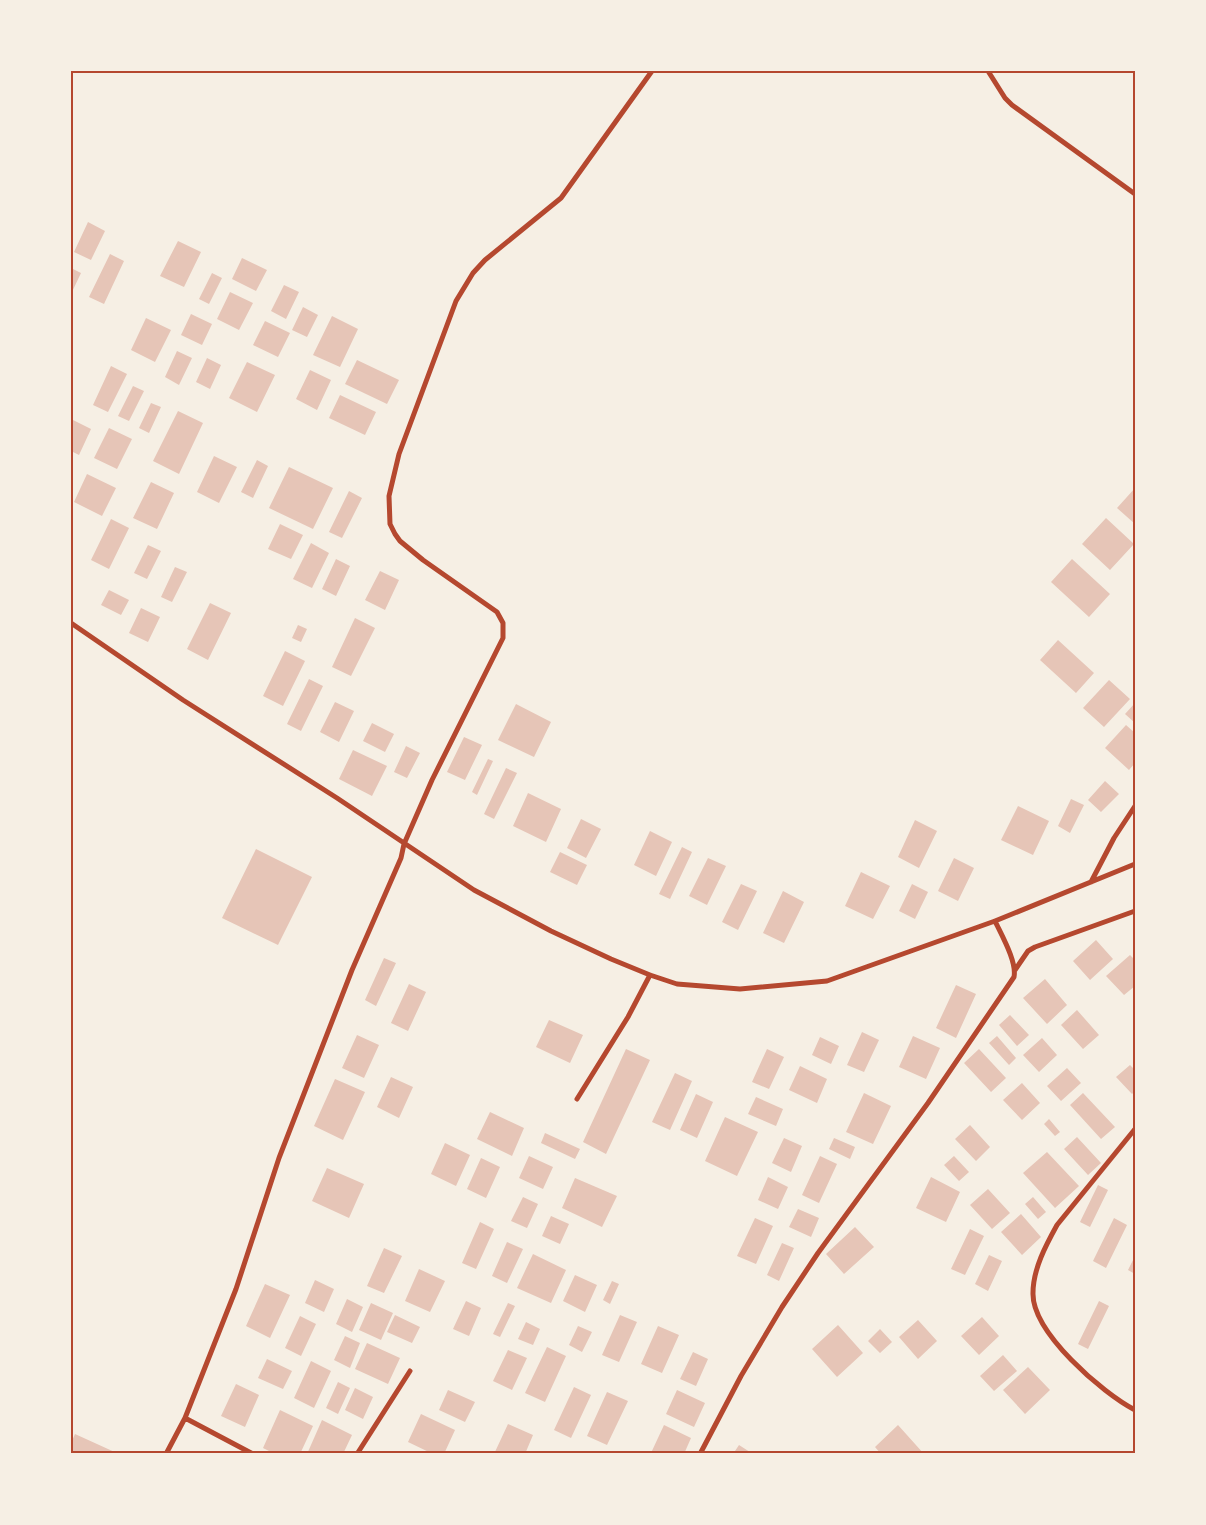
<svg xmlns="http://www.w3.org/2000/svg" width="1206" height="1525" font-family="'Public Sans',sans-serif">
	<style>
		.building { fill: #e6c5b7 }
		.lines { fill: none; stroke-linecap: round; stroke-linejoin: round }
		.minor { stroke: #b5482f; stroke-width: 5 }
		.neatline { fill: none; stroke: #b5482f; stroke-width: 2 }
	</style>
	<rect width="100%" height="100%" fill="#f6efe4"/>
	<path class="building" d="M88,222l17,9 -14,29 -17,-8z
		M178,241l23,11 -17,35 -24,-11z
		M110,254l14,7 -20,43 -15,-7z
		M242,258l25,12 -11,21 -24,-12z
		M71,268l10,5 -10,21z
		M212,273l10,5 -13,26 -10,-5z
		M284,285l15,7 -13,27 -15,-8z
		M230,292l23,11 -14,27 -22,-11z
		M303,307l15,8 -11,22 -15,-7z
		M191,314l21,10 -10,21 -21,-10z
		M332,316l26,13 -18,38 -27,-12z
		M146,318l25,12 -16,32 -24,-12z
		M265,321l25,12 -12,24 -25,-12z
		M177,351l15,7 -13,27 -14,-8z
		M207,358l14,7 -11,24 -14,-7z
		M357,360l42,20 -12,24 -42,-20z
		M247,362l28,13 -18,37 -28,-14z
		M111,366l16,8 -19,38 -15,-7z
		M310,370l21,10 -14,30 -21,-11z
		M133,386l11,5 -15,30 -11,-5z
		M340,395l36,17 -11,23 -36,-17z
		M151,403l10,4 -12,26 -10,-5z
		M178,411l25,12 -24,51 -26,-13z
		M71,419l20,10 -12,26 -8,-4z
		M109,428l23,11 -15,30 -23,-11z
		M214,456l23,11 -18,36 -22,-11z
		M257,460l11,6 -15,32 -12,-6z
		M289,467l44,21 -20,41 -44,-21z
		M87,474l29,14 -14,28 -28,-14z
		M151,482l23,11 -17,36 -24,-11z
		M1135,488v36l-18,-16z
		M349,491l13,7 -20,40 -13,-6z
		M1106,518l28,26 -24,26 -28,-26z
		M111,519l18,9 -20,41 -18,-9z
		M280,524l23,11 -12,24 -23,-10z
		M311,543l18,10 -17,35 -19,-9z
		M148,545l13,6 -14,28 -13,-6z
		M336,559l14,7 -14,30 -14,-7z
		M1072,559l38,35 -21,23 -38,-35z
		M175,567l12,5 -15,30 -11,-5z
		M380,571l19,9 -14,30 -20,-10z
		M109,590l20,10 -8,15 -20,-10z
		M210,603l21,10 -23,47 -21,-11z
		M141,608l19,9 -12,25 -19,-9z
		M355,618l20,10 -24,48 -19,-9z
		M298,625l9,4 -6,13 -9,-4z
		M1058,640l36,33 -18,20 -36,-33z
		M285,651l20,10 -22,45 -20,-10z
		M309,679l14,7 -22,45 -14,-7z
		M1109,680l21,19 -26,28 -21,-19z
		M335,702l19,9 -15,31 -19,-10z
		M1135,703v20l-10,-9z
		M516,704l35,18 -17,35 -36,-17z
		M372,723l22,11 -9,18 -22,-11z
		M1126,725l9,8v30l-6,7 -24,-22z
		M464,737l18,8 -17,35 -18,-8z
		M406,746l14,7 -13,25 -13,-6z
		M353,750l34,16 -15,30 -33,-17z
		M488,759l5,2 -16,34 -5,-3z
		M506,768l11,5 -23,46 -10,-5z
		M1105,781l14,13 -18,18 -13,-12z
		M528,793l33,16 -15,33 -33,-16z
		M1071,799l13,6 -14,28 -12,-7z
		M1018,806l31,15 -16,34 -32,-15z
		M581,819l20,10 -15,29 -19,-10z
		M915,820l22,11 -18,37 -21,-11z
		M650,831l22,11 -16,34 -22,-11z
		M682,847l10,5 -22,47 -11,-5z
		M256,849l56,28 -34,68 -56,-27z
		M560,852l27,13 -10,20 -27,-13z
		M708,858l18,8 -19,39 -18,-9z
		M954,858l20,10 -16,33 -20,-10z
		M861,872l29,14 -17,33 -28,-13z
		M741,884l16,7 -19,39 -16,-8z
		M912,884l16,8 -13,27 -16,-8z
		M783,891l21,11 -20,41 -21,-10z
		M1096,940l17,19 -23,21 -17,-19z
		M1130,955l5,5v26l-11,9 -18,-19z
		M384,958l12,5 -20,43 -11,-6z
		M1045,979l22,26 -20,19 -24,-26z
		M409,984l17,8 -18,39 -17,-8z
		M956,985l20,9 -20,44 -20,-10z
		M1077,1010l22,25 -16,14 -22,-24z
		M1010,1015l19,20 -12,11 -18,-21z
		M549,1020l34,15 -13,28 -34,-16z
		M862,1032l17,8 -15,32 -17,-7z
		M357,1035l22,10 -15,33 -22,-10z
		M913,1036l27,12 -14,31 -27,-12z
		M997,1036l19,22 -7,7 -20,-22z
		M820,1037l19,9 -8,18 -19,-9z
		M1042,1038l15,17 -18,17 -16,-17z
		M626,1049l24,11 -44,94 -23,-12z
		M767,1049l17,8 -15,32 -17,-7z
		M979,1049l27,29 -15,14 -27,-29z
		M1130,1065l5,5v21l-3,3 -16,-17z
		M800,1066l27,13 -10,24 -28,-13z
		M1067,1068l14,15 -20,18 -14,-15z
		M675,1073l17,8 -22,49 -18,-8z
		M391,1077l22,10 -14,31 -22,-11z
		M335,1079l30,13 -22,48 -29,-14z
		M1022,1083l18,20 -18,17 -19,-20z
		M864,1093l27,13 -18,38 -27,-12z
		M1083,1093l32,34 -14,12 -31,-34z
		M696,1094l17,8 -16,36 -17,-8z
		M756,1097l27,12 -7,17 -28,-12z
		M490,1112l34,16 -12,28 -35,-17z
		M725,1117l33,15 -21,44 -32,-15z
		M1049,1119l11,13 -5,4 -11,-12z
		M970,1125l20,22 -14,14 -21,-22z
		M545,1133l35,16 -5,10 -34,-16z
		M1077,1137l24,26 -13,12 -24,-26z
		M784,1138l18,8 -11,26 -19,-9z
		M834,1138l21,9 -5,12 -21,-10z
		M445,1143l25,12 -14,31 -25,-12z
		M1047,1152l32,34 -24,22 -32,-35z
		M529,1156l24,11 -10,22 -24,-11z
		M820,1156l17,8 -18,39 -17,-8z
		M954,1156l15,16 -10,9 -15,-16z
		M481,1158l19,9 -14,31 -19,-9z
		M327,1168l37,16 -15,34 -37,-17z
		M768,1177l20,10 -10,22 -20,-9z
		M931,1177l29,15 -14,30 -30,-14z
		M575,1178l42,18 -15,31 -40,-19z
		M1098,1185l10,5 -18,37 -10,-5z
		M988,1189l22,24 -18,16 -22,-24z
		M523,1197l15,7 -11,24 -16,-7z
		M1033,1197l13,15 -8,7 -13,-15z
		M798,1209l21,9 -8,19 -22,-10z
		M1021,1214l20,23 -19,18 -21,-23z
		M551,1216l18,8 -9,20 -18,-8z
		M755,1218l18,8 -17,38 -19,-8z
		M1114,1218l13,7 -21,43 -13,-7z
		M480,1222l14,7 -18,40 -14,-6z
		M855,1227l19,20 -30,27 -18,-20z
		M970,1229l14,7 -19,39 -14,-6z
		M507,1242l16,7 -16,34 -15,-7z
		M782,1243l12,5 -15,33 -12,-6z
		M384,1248l18,8 -18,37 -17,-7z
		M533,1254l33,16 -15,33 -34,-15z
		M989,1255l13,6 -14,30 -13,-7z
		M1135,1256v18l-7,-4z
		M419,1269l26,12 -15,31 -25,-11z
		M575,1275l22,10 -12,27 -22,-11z
		M315,1280l19,9 -10,23 -19,-9z
		M612,1281l7,3 -9,20 -7,-4z
		M265,1284l25,11 -20,43 -24,-12z
		M347,1299l16,8 -11,25 -16,-8z
		M466,1301l15,7 -12,28 -16,-7z
		M1099,1301l10,5 -21,43 -10,-5z
		M371,1303l22,10 -12,27 -22,-10z
		M508,1303l7,3 -15,31 -7,-3z
		M395,1315l25,12 -8,16 -25,-11z
		M620,1315l17,7 -18,40 -17,-7z
		M300,1316l16,8 -15,32 -16,-8z
		M982,1317l17,19 -20,19 -18,-19z
		M918,1320l19,21 -19,18 -19,-22z
		M526,1322l14,7 -7,16 -15,-6z
		M838,1325l25,28 -26,24 -25,-28z
		M578,1326l14,6 -10,20 -13,-7z
		M658,1326l21,9 -17,38 -21,-9z
		M880,1329l12,13 -12,11 -12,-12z
		M345,1336l15,7 -10,25 -16,-8z
		M367,1343l33,15 -12,26 -33,-15z
		M547,1347l19,9 -21,46 -20,-9z
		M508,1350l19,8 -15,32 -19,-9z
		M693,1352l15,7 -12,27 -16,-7z
		M1003,1355l14,16 -23,20 -14,-15z
		M267,1359l25,12 -9,18 -25,-11z
		M311,1361l20,10 -17,37 -20,-10z
		M1028,1367l22,23 -25,24 -22,-24z
		M338,1382l12,6 -12,26 -12,-6z
		M236,1384l23,11 -14,32 -24,-11z
		M574,1387l17,8 -20,43 -17,-8z
		M355,1388l18,9 -10,22 -18,-9z
		M448,1390l27,12 -10,20 -26,-12z
		M677,1390l28,13 -11,24 -28,-13z
		M607,1392l21,9 -21,44 -20,-9z
		M280,1410l33,16 -13,28h-25l-12,-6z
		M421,1414l34,16 -11,24h-11l-25,-12z
		M322,1420l30,15 -9,19h-36z
		M508,1424l25,11 -8,19h-31z
		M664,1425l27,13 -7,16 -33,-1z
		M898,1425l26,29h-43l-6,-7z
		M75,1434l44,20h-48v-11z
		M739,1445l14,9h-20z"/>
	<g class="lines">
		<path class="minor" d="M988,71l17,27 7,7 123,89
			M71,623l112,77 154,98 137,92 77,41 60,28 39,16 27,9 63,5 87,-8 168,-60 140,-57
			M1091,882l23,-44 21,-32
			M1015,970l13,-19 7,-4 100,-36
			M577,1099l51,-82 22,-42
			M1135,1129l-78,96c-11,20 -24,44 -24,68 -1,39 69,100 102,117
			M185,1418l68,36
			M166,1454l19,-36 51,-129 43,-131 73,-188 49,-112 3,-14 28,-64 71,-142v-15l-6,-11 -74,-52 -23,-19 -5,-7 -5,-10 -1,-28 10,-42 57,-153 17,-28 12,-13 76,-62 91,-127
			M357,1454l53,-83
			M700,1454l41,-78 41,-69 36,-54 110,-150 86,-126c3,-15 -12,-41 -19,-56"/>
	</g>
	<rect width="1206" height="1525" fill="none" stroke="#f6efe4" stroke-width="145"/>
	<rect x="72" y="72" width="1062" height="1380" class="neatline"/>
</svg>
